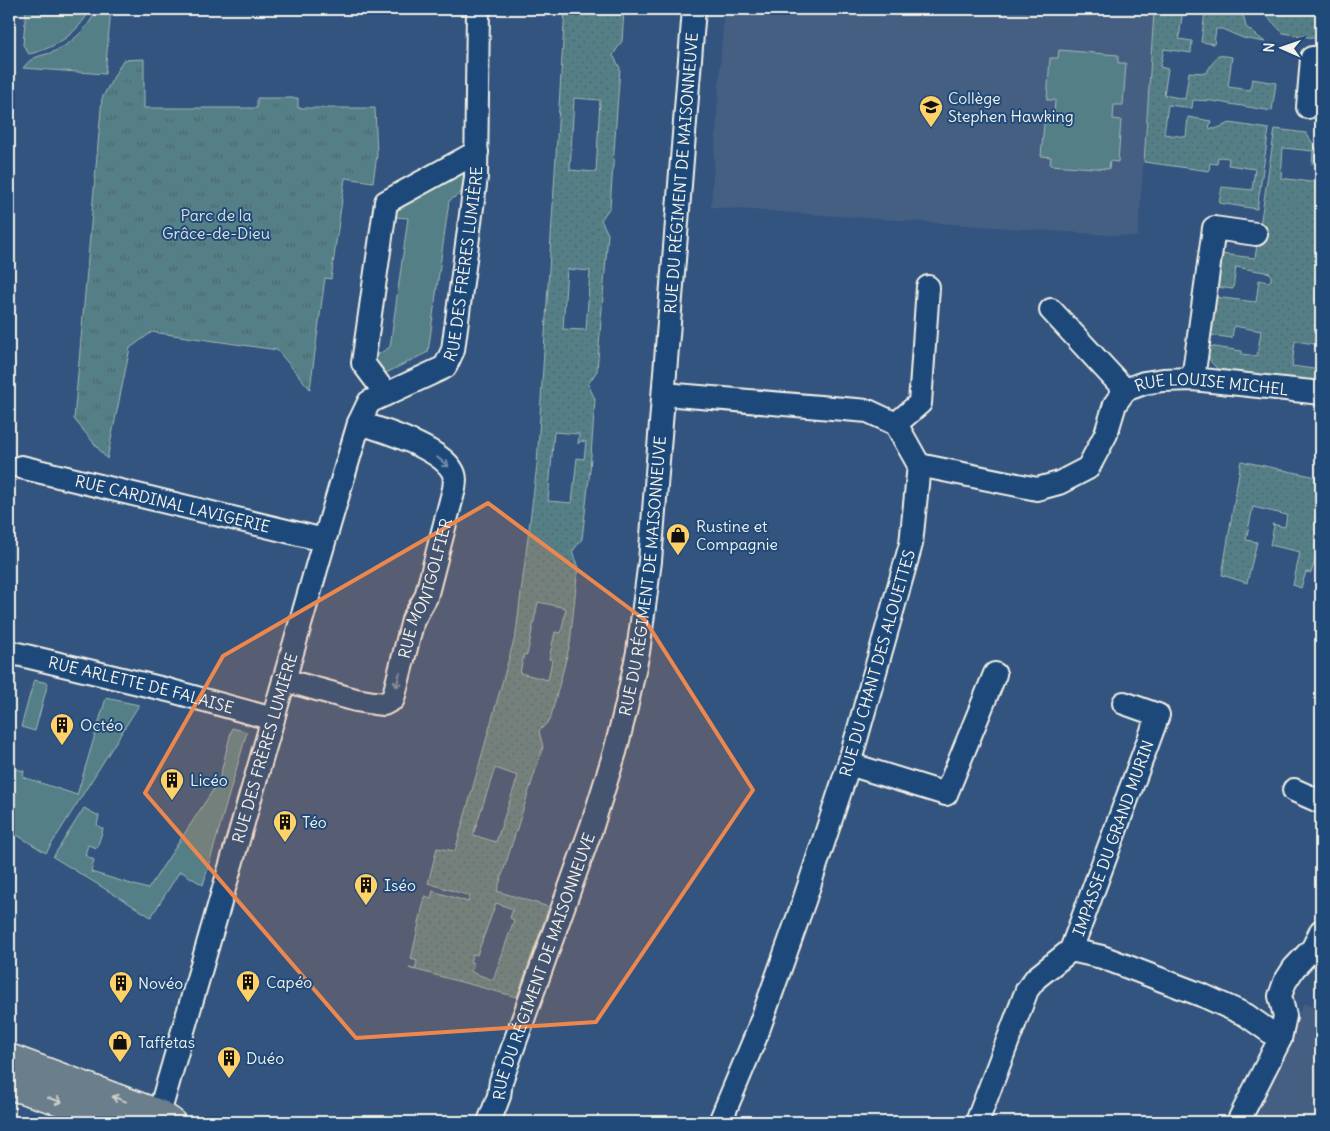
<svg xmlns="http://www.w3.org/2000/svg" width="1330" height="1131" font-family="Delius,sans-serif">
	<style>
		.built { fill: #455e83 }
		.grass { fill: #547f87; stroke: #a4b8b8 }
		.park { fill: url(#park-tufts); stroke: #a4b8b8 }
		.garden { fill: url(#garden-dots); stroke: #a4b8b8; fill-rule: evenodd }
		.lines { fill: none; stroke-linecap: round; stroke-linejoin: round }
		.minor-casing { stroke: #f4f1e8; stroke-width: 26 }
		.major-casing { stroke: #f4f1e8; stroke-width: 31 }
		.minor { stroke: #1f4a7a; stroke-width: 22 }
		.major { stroke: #6b7e8b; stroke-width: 28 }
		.oneway { stroke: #748da6 }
		.oneway2 { stroke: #cbcecc }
		.marked { fill: #ec874e; fill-opacity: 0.2; stroke: #ec874e; stroke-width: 4; stroke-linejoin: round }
		.labels { text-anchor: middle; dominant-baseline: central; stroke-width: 4; stroke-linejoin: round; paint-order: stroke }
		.poi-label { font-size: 16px; fill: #f4f1e8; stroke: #1f4a7a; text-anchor: start }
		.street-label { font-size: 16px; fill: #f4f1e8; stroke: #1f4a7a }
		.park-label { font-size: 16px; fill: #dce0d9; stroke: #1f4a7a }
	</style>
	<defs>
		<pattern id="park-tufts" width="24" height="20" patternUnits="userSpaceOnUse" patternTransform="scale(1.25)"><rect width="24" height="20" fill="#547f87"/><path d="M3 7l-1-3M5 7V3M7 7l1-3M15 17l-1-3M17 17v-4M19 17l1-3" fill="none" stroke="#4f666a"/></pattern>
		<pattern id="garden-dots" width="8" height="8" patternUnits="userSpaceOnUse" patternTransform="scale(1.25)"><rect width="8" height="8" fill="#547f87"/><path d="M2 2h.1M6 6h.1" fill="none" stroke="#4f666a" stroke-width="1.8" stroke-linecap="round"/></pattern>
	</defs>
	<rect width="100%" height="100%" fill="#33547e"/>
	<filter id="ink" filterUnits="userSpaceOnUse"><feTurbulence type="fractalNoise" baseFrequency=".02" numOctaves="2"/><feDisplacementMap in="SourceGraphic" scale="10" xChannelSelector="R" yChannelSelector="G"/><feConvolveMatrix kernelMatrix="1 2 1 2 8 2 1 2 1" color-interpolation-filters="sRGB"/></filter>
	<g filter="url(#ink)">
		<path class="built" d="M724,9h430l-16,228 -427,-30z
			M1304,1003l17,6v113h-73z"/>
		<path class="grass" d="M26,9h64c-10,23 -36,40 -61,45l-6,-9z
			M97,9h14l-6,65 -82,-6c10,-13 16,-11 30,-16 19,-8 36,-25 44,-43z
			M1059,50l59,5v8h8l-3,42h-9l-1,14 8,1 -3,42 -8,-1 -1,8 -59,-4 1,-8 -10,-1 4,-42h9l1,-14h-8l3,-42h8z
			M465,169l-3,23 -13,9 -21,151 -44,22 -10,-17 16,-10 18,-129 -13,-1 1,-11z
			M34,680l14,3 -13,48 -14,-4z
			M106,698l33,7 -93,148 -37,-23v-63l15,4 -1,6 54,18z
			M232,728l15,4 -44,153 -23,-14 -29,46 -98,-60 31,-49 15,8 -2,9 6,4 -6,19 -9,-3 -3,10 9,5 -3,12 57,17 71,-108z"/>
		<path class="park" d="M144,59v49h113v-10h41v10h77l2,47 -4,27 -28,-4 -14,101 -6,-1 -15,111 -33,-39 -125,-18 -22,16 -23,111 -33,-40 28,-321 21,-38z"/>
		<path class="garden" d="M565,9h59l-2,32 -9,14 7,13 -10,139 -9,13 7,14 -11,137 -9,13 7,15 -5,71 -8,69 -10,13 6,15 -8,77 -20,76 -11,11 4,16 -46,144 52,16 -32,90 -108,-29 6,2 2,-9 -6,-2 14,-63 6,2 2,-7 35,11 2,-6 -42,-13 9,-35 18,3 61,-218 21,-168zM574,98l26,2 -4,72 -26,-2zM567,269l23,2 -4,59 -23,-1zM554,432l25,2 -1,10 3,-3 5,1 -2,17 -7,-1 -5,45 -24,-2zM538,602l28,6 -5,25 -6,-1 -6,27 3,1 -4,20 -28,-7 4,-19 3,1zM495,768l23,8 -22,66 -23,-7zM496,903l17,6 -3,9 4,2 -21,60 -22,-8 3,-9 -4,-1 3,-8 4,1z
			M1161,9h81l4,18 19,15 -22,-4 -21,-9h-6l-2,15 -13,-2 4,-30 -22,-3 -4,30 13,2 -1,12 -27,-4 -4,18 8,2 -4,26 21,4 4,-27 17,1 12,-18 14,2 -4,30 22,3 2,-11 24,4 -4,28 -60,-10 -19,-1 -1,8 -24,-3 -4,29 22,3 2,-20 23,4 -2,7 6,1 15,-6 39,6 -12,80 -38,-6 3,-16 30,3 3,-21 -27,-4 1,-7 -11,-1 -1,7 -7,-1 -1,8 -65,-9 10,-150z
			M1265,9h56v30l-38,-6 -19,-20z
			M1275,129l31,4 10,15v13l-4,3 1,-13 -30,-3 -2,30 29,4 11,-1v164l-26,-4 -3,25 29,4v13l-98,-11c-11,-6 -16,-13 -15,-26l34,5v3l15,2 4,-25 -27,-5 -2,12 -23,-3 5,-38 42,5 3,-22 9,2 3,-2v-4l-1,-3 -34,-6 -3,22 -17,-2 5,-33 34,4z
			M1241,461l80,17v63l-10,32 -5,-1 -5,16 -8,-3 7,-33 -30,-7 4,-19 -2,-2 13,3 2,-12 -34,-8 -7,33 11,2 -10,41 -25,-8z"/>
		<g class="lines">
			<g class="minor-casing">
				<g id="minor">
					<path d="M1308,107l4,-49 9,1"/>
					<path d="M1051,310l74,80"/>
					<path d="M1193,379l21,-151 42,6"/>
					<path d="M386,394l-23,-31 23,-161 91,-50"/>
					<path d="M664,394l204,17 28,13 23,41 -8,79 -62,220 -45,137 -48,135 -36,86"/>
					<path d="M896,424l24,-21 8,-116"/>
					<path id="s1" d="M919,465l118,24 22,-6 29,-15 18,-34 9,-30 10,-14 19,-7 19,-3 30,-1 128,14"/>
					<path id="s2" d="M21,467l303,73"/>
					<path id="s3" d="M9,652l159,38 105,29"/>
					<path id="s4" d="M284,680l72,20 18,3 10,1 9,-5 20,-79 13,-23 28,-108c1,-7 2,-13 -2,-19 -13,-22 -69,-40 -93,-47"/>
					<path d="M1124,703l34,12 -87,235 31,7 102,39 42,19 34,24"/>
					<path d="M849,764l97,30 49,-120"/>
					<path d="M1294,790l27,12"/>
					<path id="s5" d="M159,1114l160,-555 40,-136 10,-21 76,-35 8,-17 23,-173 2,-168"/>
					<path id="s6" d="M489,1122l10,-26 2,-15 91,-255 23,-74 11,-44 12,-56 12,-91 44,-552"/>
					<path d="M977,1122l50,-132 9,-12 35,-28"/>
					<path d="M1238,1122l42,-83 5,-23 -5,-20 5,-14 9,-14 19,-20 8,-17"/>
				</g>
			</g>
			<g class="major-casing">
				<path id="major" d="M9,1058l150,56 12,8
					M9,1085l118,37"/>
			</g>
			<use href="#minor" class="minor"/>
			<use href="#major" class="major"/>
		</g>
		<defs><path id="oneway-shaft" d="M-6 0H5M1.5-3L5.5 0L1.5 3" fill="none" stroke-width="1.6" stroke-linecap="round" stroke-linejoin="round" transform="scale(1.25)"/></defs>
		<g class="oneway">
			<use href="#oneway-shaft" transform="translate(443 462) rotate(39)"/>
			<use href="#oneway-shaft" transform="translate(398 680) rotate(104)"/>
		</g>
		<g class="oneway2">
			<use href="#oneway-shaft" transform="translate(119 1099) rotate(-159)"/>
			<use href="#oneway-shaft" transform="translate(55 1100) rotate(17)"/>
		</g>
	</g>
	<path class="marked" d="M488,503l157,117 108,170 -157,232 -240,16 -211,-245 78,-137z"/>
	<defs>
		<g id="school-pin" transform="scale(1.25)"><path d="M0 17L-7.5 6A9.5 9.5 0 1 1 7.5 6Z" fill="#ffd166" stroke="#1f4a7a"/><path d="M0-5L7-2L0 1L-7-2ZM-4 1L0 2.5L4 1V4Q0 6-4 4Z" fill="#111"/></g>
		<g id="shop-pin" transform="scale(1.25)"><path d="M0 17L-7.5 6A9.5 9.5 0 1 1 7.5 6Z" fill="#ffd166" stroke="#1f4a7a"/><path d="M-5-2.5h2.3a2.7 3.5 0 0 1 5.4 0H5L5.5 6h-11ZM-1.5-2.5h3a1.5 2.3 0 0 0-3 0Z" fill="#111"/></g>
		<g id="building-pin" transform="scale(1.25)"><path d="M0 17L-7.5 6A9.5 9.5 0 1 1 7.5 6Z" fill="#ffd166" stroke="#1f4a7a"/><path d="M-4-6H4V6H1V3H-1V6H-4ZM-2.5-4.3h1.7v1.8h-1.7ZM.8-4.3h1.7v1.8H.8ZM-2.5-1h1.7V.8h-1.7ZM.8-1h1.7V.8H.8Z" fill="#111"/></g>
	</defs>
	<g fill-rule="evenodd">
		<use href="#school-pin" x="931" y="107"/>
		<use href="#shop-pin" x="678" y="535"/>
		<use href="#building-pin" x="62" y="725"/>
		<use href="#building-pin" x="172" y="780"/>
		<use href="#building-pin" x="285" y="822"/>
		<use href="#building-pin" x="366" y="885"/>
		<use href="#building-pin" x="248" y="982"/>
		<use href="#building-pin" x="121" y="983"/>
		<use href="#shop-pin" x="120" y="1042"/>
		<use href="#building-pin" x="229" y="1058"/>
	</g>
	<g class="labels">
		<g class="poi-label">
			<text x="948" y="98">Collège<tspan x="948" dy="18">Stephen Hawking</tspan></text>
			<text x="696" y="526">Rustine et<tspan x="696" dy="18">Compagnie</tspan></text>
			<text x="80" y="725">Octéo</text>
			<text x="190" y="780">Licéo</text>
			<text x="302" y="822">Téo</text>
			<text x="384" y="885">Iséo</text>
			<text x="266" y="982">Capéo</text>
			<text x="138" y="983">Novéo</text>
			<text x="138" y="1042">Taffetas</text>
			<text x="246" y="1058">Duéo</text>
		</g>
		<g class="street-label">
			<text stroke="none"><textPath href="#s6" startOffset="975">RUE DU RÉGIMENT DE MAISONNEUVE</textPath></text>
			<text stroke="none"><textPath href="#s5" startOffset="932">RUE DES FRÈRES LUMIÈRE</textPath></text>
			<text stroke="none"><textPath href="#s1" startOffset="351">RUE LOUISE MICHEL</textPath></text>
			<text stroke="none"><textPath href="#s2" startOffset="156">RUE CARDINAL LAVIGERIE</textPath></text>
			<text stroke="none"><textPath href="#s6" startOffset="570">RUE DU RÉGIMENT DE MAISONNEUVE</textPath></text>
			<text stroke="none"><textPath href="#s4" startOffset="229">RUE MONTGOLFIER</textPath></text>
			<text transform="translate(877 663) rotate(-74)">RUE DU CHANT DES ALOUETTES</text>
			<text stroke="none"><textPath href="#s3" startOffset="136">RUE ARLETTE DE FALAISE</textPath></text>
			<text stroke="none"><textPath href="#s5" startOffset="381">RUE DES FRÈRES LUMIÈRE</textPath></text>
			<text transform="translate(1113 838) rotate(-70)">IMPASSE DU GRAND MURIN</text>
			<text stroke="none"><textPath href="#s6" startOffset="165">RUE DU RÉGIMENT DE MAISONNEUVE</textPath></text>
		</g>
		<g class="park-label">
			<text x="216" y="215">Parc de la<tspan x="216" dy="18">Grâce-de-Dieu</tspan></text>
		</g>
	</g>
	<rect width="1330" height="1131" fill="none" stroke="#1f4a7a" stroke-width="30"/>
	<rect x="15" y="15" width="1300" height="1101" fill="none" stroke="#f4f1e8" stroke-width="2" filter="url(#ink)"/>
	<g transform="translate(1282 48) rotate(272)" stroke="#1f4a7a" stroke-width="4" paint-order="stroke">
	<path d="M0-4L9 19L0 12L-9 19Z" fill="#f4f1e8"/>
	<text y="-8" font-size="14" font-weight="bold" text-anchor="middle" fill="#f4f1e8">N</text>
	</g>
</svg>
